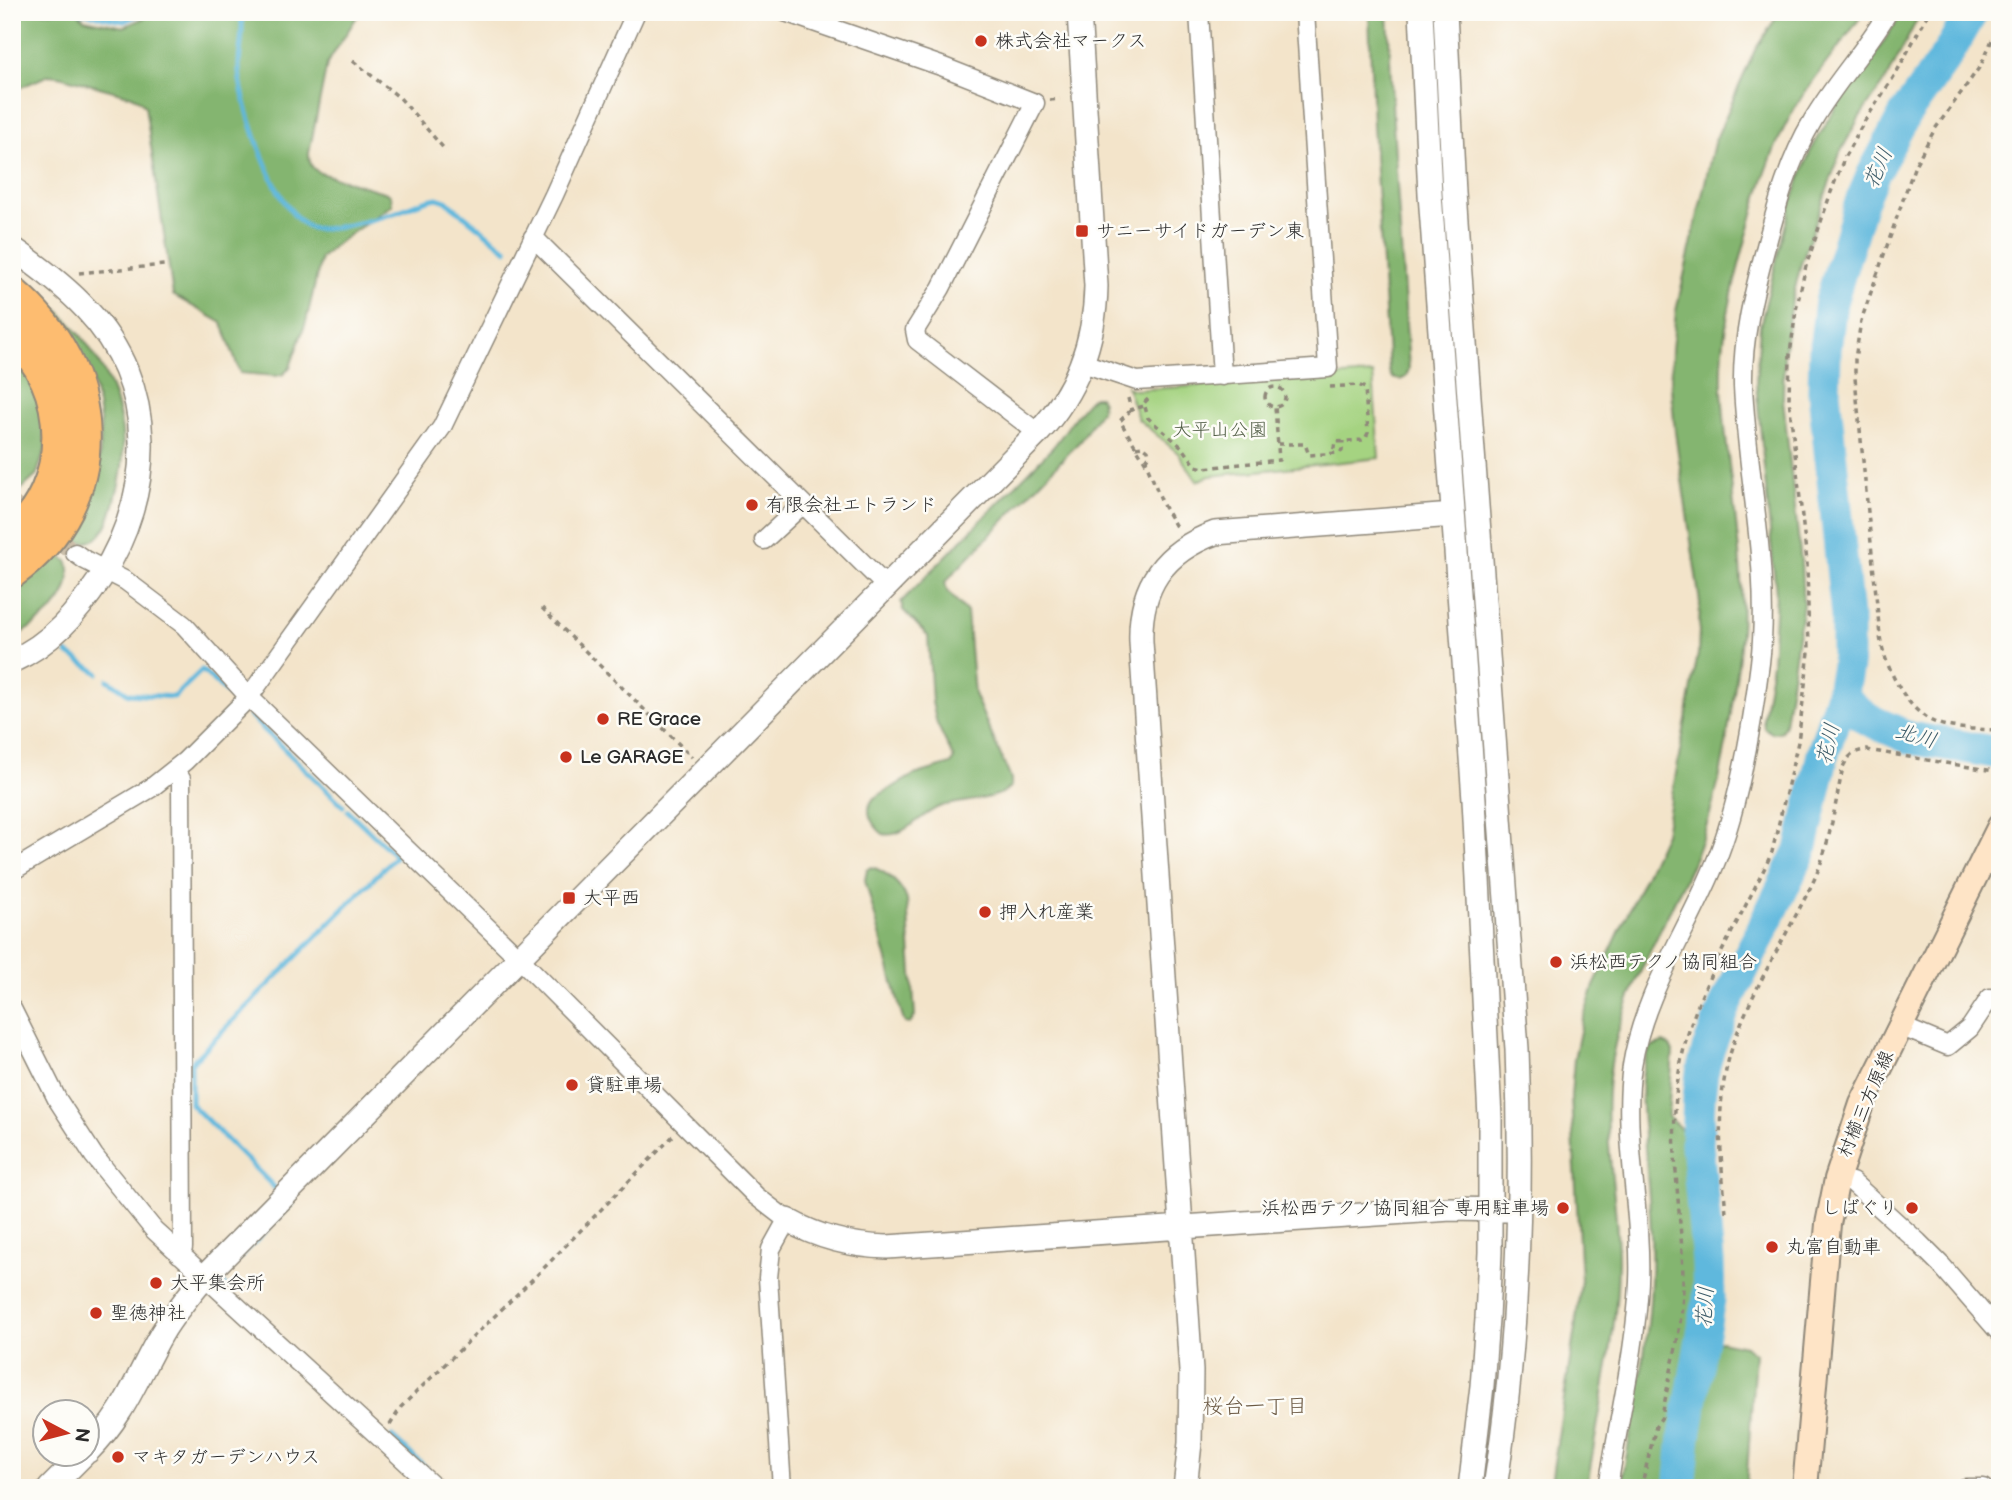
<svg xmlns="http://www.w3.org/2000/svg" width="2012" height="1500" font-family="'Balsamiq Sans','Klee One',sans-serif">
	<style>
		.green { fill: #a5d381; stroke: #687f56; stroke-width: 2 }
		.forest { fill: #84b56f; stroke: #58704d; stroke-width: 2 }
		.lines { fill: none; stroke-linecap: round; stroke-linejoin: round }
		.stream { stroke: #5fb8dd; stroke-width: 5 }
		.river { stroke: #5fb8dd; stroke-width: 33 }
		.minor-tunnel { stroke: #cbbfaa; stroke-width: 18; stroke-dasharray: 18 9; stroke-linecap: butt }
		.minor-casing { stroke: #8f887a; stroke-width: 21 }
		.tertiary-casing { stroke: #8f887a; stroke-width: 26 }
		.secondary-casing { stroke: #8f887a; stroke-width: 28 }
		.motorway-casing { stroke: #8f887a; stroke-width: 37 }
		.path { stroke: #8f887a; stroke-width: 3.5; stroke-dasharray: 5 5; stroke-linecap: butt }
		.minor { stroke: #fff; stroke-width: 18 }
		.tertiary { stroke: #fff; stroke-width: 23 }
		.secondary { stroke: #fee4c6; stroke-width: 24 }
		.motorway { stroke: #fdbc70; stroke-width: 33 }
		.poi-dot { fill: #c8321e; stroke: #fdfcf7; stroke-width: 2.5 }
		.labels { text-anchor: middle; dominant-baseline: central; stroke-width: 5; stroke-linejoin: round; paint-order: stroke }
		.poi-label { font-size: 19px; fill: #2b2b2b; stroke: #fdfcf7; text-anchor: start }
		.park-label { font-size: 19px; fill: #505d45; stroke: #fdfcf7 }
		.street-label { font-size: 19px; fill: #2b2b2b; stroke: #fdfcf7 }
		.water-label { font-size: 21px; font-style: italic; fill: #3d5c69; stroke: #fdfcf7 }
		.neighbourhood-label { font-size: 21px; fill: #6c5a44; stroke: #fdfcf7 }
	</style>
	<rect width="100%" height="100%" fill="#fdfcf7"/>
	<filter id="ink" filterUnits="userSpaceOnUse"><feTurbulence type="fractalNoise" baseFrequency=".0143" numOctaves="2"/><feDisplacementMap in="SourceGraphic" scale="14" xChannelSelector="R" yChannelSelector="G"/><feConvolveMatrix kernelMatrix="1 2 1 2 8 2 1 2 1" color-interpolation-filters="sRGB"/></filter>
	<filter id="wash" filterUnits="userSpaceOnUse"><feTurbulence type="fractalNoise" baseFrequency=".00686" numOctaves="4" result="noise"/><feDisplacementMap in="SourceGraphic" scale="28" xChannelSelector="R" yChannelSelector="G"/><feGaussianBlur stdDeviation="1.57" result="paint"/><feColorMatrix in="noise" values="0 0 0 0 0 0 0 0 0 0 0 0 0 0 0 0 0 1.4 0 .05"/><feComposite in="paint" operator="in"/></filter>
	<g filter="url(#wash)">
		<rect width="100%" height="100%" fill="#f3e4ca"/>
		<path class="green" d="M1373,374l6,84 -169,18 -13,5 -19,-28 -40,-34 -11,-32 8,3z"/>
		<path class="forest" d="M12,12h65l7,7 40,8 33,-15h203l-33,52 -18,89c0,10 2,15 11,20l67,20 4,3 1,9 -57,40 -14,13 -15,64 -16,45 -6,7 -8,2 -36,-3 -18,-50 -49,-28 -28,-189 -5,-6 -8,-4 -73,-20 -10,-1 -37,16z
			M1369,12h19l5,111 16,246 -3,8 -6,3 -8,-2 -3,-7 -16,-246z
			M1780,12h84c-23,35 -52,65 -72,101 -23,41 -35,85 -47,130 -13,47 -25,95 -23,144 4,93 29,184 16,277 -9,65 -18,134 -44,195 -28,66 -69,128 -82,199 -13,66 6,135 6,201 0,76 -20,153 -31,229h-37l25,-160 6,-48 -10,-184 3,-37 8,-37 12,-36 71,-153 33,-179 2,-51 -25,-171 -4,-46 1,-37 4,-38 38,-168 41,-93z
			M1903,12h18l-31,61 -31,45 -19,35 -39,111 -11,45 -6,45 -1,45 18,163 2,42 -18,120 -4,8 -9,1 -8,-5 -1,-9 9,-56 4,-69 -20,-211 4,-57 31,-123 19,-51 27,-47 30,-38z
			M38,292c61,50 102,124 78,204 -3,13 -7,29 -16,39 -8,8 -21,11 -27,1 1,-10 7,-16 11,-24 5,-10 8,-21 11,-31 18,-74 -8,-134 -58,-187z
			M12,363l10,4 14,18 10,63 -10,28 -19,17 -5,-2z
			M1093,397h6l3,5 -1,8 -21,31 -135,141 2,9 20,21 7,82 37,85v7c-9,14 -52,15 -69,20 -19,5 -38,33 -59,28 -11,-9 -20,-23 -9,-36l40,-23 37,-11 3,-5 -17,-35 -5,-22 -4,-66 -25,-26 -2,-8 152,-155c12,-14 27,-41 40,-50z
			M58,554l10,8c8,38 -27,60 -56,77v-49l12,-7z
			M872,867c15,5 30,18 35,33l8,116 -5,8 -5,-1 -2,-4 -38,-139 2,-10z
			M1663,1043l7,3 3,6 -5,64 17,17 2,8 12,121v36l-24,137 -5,53h-49c11,-68 28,-139 30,-207 2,-48 -3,-96 -7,-144 -2,-28 -7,-65 7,-90z
			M1720,1341l25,5 10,8 -9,134h-56l9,-75 12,-62 3,-6z"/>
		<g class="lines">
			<path class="stream" d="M81,12l43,9 21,-9
				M241,12c4,20 -3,40 -2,59 2,32 41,159 79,158 20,0 59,-10 79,-17 13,-5 26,-12 40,-14l9,3 61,49
				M12,13l1,-1
				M67,653l31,20
				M108,680l21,14 45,3 28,-27 30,28
				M250,716l93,90
				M277,1190l-86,-86v-41l205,-207 -48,-45
				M225,1285l-3,-3v-6l69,-72
				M392,1437l34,31"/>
			<path class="river" d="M1841,697l26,22 43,19 90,15
				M1680,1488l5,-52 24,-137 -1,-38 -11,-117 2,-47 3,-24 6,-23 17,-44 76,-156 23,-100 17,-53 6,-31v-50l-23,-224 1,-42 6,-48 30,-100 12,-28 31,-58 43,-61 25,-43"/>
		</g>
	</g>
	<g filter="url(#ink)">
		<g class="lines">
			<path class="minor-tunnel" d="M12,504l63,49"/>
			<g class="minor-casing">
				<path id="minor" d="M785,12l156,54 94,37 -94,185 -26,42 2,10 121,93
					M1199,12l23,364
					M533,237l354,350
					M1083,363l54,18 191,-13 -23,-356
					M764,540l39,-36
					M75,553l10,7 41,21 58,44 65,72 271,262 236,237 31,24 -16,29 -3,29 14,210
					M174,771l7,8 2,469 -4,6
					M12,871l139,-83 34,-27 64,-64 193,-270 112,-232 82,-183
					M12,1009l45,90 37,57 60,74 281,258
					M1900,1026l48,20 22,-18 20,-30 10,7
					M1837,1179l15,3 66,60 23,23 59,68
					M1608,1488c10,-68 28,-137 31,-206 3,-71 -17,-148 -7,-216 11,-71 55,-134 82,-200 25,-58 38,-139 46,-203 11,-93 -13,-184 -17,-277 -1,-47 10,-91 22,-136 12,-45 24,-90 48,-130 22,-38 53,-70 75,-108
					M1965,1488h18"/>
			</g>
			<g class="tertiary-casing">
				<path id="tertiary" d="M1421,12l9,182 44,605 16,319v134l-3,67 -5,67 -12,102
					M1445,12l9,181 63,856c6,147 1,293 -22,439
					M12,248c26,18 52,37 74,61 73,77 69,184 14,270 -23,34 -49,65 -88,82
					M787,1220c32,18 64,26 100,27l564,-38 54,1
					M88,1451c38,-38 48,-73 74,-118 12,-20 27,-38 42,-56l834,-844c39,-42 57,-90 58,-147l-17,-274
					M50,1488l34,-34
					M1185,1488l5,-45 1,-72 -50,-729c-2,-55 22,-90 74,-109l238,-18"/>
			</g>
			<g class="secondary-casing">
				<path id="secondary" d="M1805,1488l23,-264 9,-45 25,-75 138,-278"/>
			</g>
			<g class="motorway-casing">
				<path id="motorway" d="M12,294c90,75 100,205 0,277
					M12,335c63,48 62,154 0,203"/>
			</g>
			<path class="path" d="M2000,22l-19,43 -46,64 -20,36 -54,156 -6,38v19l25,258c4,29 26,74 54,86 19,8 45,7 66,8
				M353,61l47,37 46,53
				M1050,100l10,-1
				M79,273l85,-8
				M1330,387l28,-2 7,3 3,45 -3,6 -3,1 -27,2 -2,12
				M1265 397a10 10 0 1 1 20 0a10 10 0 1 1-20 0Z
				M1128,398l3,12 13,-4
				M1148,399l-4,4 4,15 35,30 13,18 8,2 75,-8 -4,-54
				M1131,410l-11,11 27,44 17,42 14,23
				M1278,444h27l4,11 30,-2 3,-2 1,-10
				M1136,447l7,-1 5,4 1,6 -4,6
				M542,608l150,149
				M1726,1212c-5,-52 -11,-102 3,-154 16,-58 58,-122 85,-178 16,-35 21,-76 29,-113 6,-12 11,-16 24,-17l133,22
				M390,1425l11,-18 139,-135 133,-136
				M1641,1488l15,-62 6,-9c7,-44 21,-87 21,-132 0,-73 -17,-144 -3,-218 14,-78 60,-144 92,-215l26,-110 11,-90 -2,-90 -18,-163 1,-45 6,-44 10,-44 25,-74 14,-36 19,-34 31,-47 34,-63"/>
			<use href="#minor" class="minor"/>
			<use href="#tertiary" class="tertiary"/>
			<use href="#secondary" class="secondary"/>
			<use href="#motorway" class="motorway"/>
		</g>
	</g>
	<g class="poi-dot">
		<circle cx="981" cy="41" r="7"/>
		<rect x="1075" y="224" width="14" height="14" rx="3.5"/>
		<circle cx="752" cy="505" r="7"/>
		<circle cx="603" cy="719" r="7"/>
		<circle cx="566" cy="757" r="7"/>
		<rect x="562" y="891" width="14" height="14" rx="3.5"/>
		<circle cx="985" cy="912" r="7"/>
		<circle cx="1556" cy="962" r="7"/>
		<circle cx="572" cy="1085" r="7"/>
		<circle cx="1563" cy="1208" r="7"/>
		<circle cx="1912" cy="1208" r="7"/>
		<circle cx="1772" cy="1247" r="7"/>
		<circle cx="156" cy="1283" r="7"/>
		<circle cx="96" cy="1313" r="7"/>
		<circle cx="118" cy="1457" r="7"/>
	</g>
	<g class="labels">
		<g class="poi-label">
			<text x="995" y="41">株式会社マークス</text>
			<text x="1096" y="231">サニーサイドガーデン東</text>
			<text x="766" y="505">有限会社エトランド</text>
			<text x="617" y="719">RE Grace</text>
			<text x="580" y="757">Le GARAGE</text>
			<text x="583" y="898">大平西</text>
			<text x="999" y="912">押入れ産業</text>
			<text x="1570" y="962">浜松西テクノ協同組合</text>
			<text x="586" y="1085">貸駐車場</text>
			<text x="1549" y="1208" text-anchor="end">浜松西テクノ協同組合 専用駐車場</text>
			<text x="1898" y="1208" text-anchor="end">しばぐり</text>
			<text x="1786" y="1247">丸富自動車</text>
			<text x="170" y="1283">大平集会所</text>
			<text x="110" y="1313">聖徳神社</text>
			<text x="132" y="1457">マキタガーデンハウス</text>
		</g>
		<g class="park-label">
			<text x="1220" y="430">大平山公園</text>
		</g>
		<g class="street-label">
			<text transform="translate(1866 1104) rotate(-67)">村櫛三方原線</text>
		</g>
		<g class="water-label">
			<text transform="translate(1878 168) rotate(-66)">花川</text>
			<text transform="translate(1916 736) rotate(16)">北川</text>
			<text transform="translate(1828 744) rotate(-76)">花川</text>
			<text transform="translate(1705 1307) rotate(-86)">花川</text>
		</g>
		<g class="neighbourhood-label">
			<text x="1255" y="1406">桜台一丁目</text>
		</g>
	</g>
	<rect width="2012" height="1500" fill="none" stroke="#fdfcf7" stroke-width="42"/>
	<g transform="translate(66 1433) rotate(97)"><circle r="33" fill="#fdfcf7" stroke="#a9a8a5" stroke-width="2"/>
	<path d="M0-5L12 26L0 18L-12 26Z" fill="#c8321e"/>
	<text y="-10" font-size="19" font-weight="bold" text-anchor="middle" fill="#2b2b2b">N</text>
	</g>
</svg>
